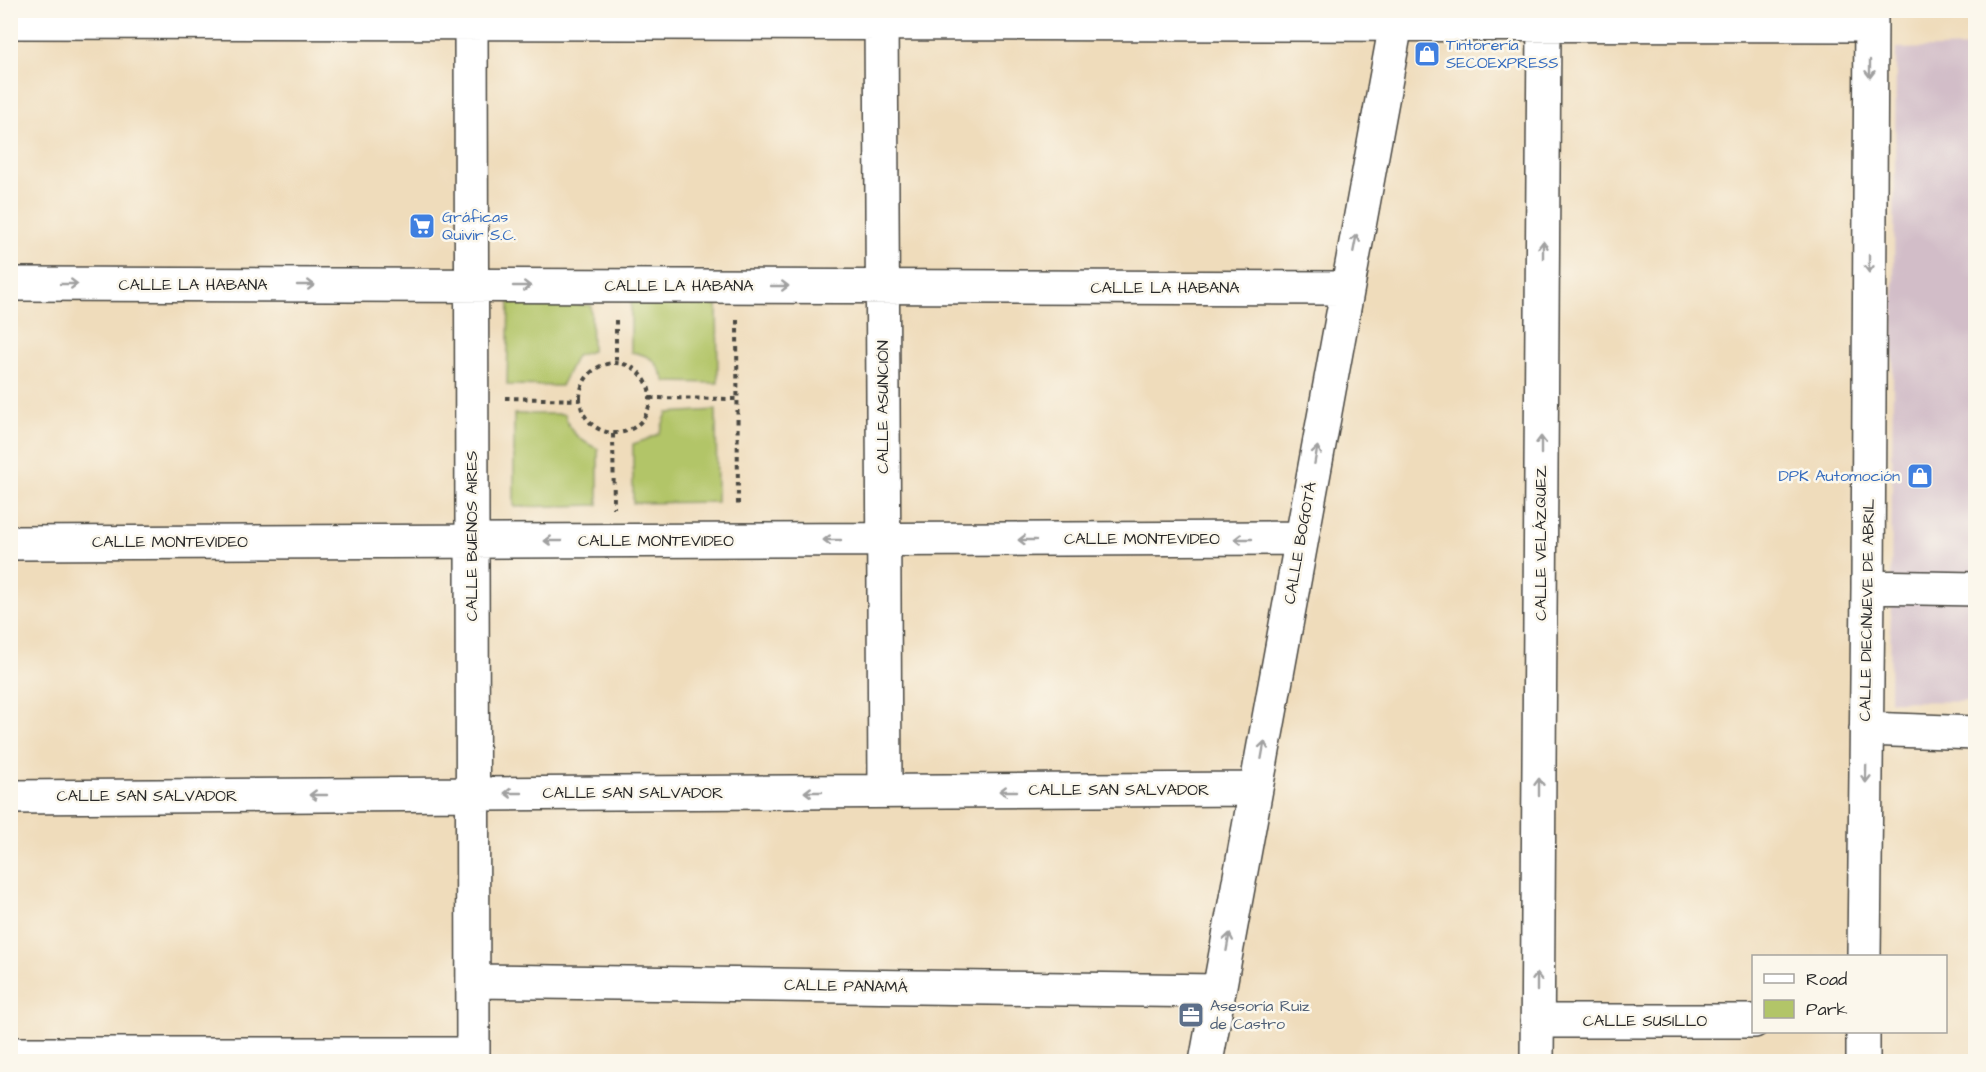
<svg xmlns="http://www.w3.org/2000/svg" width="1986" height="1072" font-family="'Architects Daughter',sans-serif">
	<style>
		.industrial { fill: #d2bdc8 }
		.green { fill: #b2c568; stroke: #6e784a; stroke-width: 1.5 }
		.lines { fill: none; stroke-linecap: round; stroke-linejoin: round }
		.minor-casing { stroke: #484641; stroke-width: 36 }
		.path { stroke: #484641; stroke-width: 4; stroke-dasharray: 4.5 4.5; stroke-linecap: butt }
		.minor { stroke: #fff; stroke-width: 33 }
		.oneway { stroke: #a0a0a0 }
		.labels { text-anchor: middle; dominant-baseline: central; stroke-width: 5; stroke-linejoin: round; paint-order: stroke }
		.shop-label { font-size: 16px; fill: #366cbe; stroke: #fbf7ec; text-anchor: start }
		.street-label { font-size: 16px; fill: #2b2b2b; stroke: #fbf7ec }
		.service-label { font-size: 16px; fill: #4e5e75; stroke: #fbf7ec; text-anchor: start }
	</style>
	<rect width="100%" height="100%" fill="#fbf7ec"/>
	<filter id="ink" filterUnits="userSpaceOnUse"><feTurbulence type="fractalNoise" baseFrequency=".0167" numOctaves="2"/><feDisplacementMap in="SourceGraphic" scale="12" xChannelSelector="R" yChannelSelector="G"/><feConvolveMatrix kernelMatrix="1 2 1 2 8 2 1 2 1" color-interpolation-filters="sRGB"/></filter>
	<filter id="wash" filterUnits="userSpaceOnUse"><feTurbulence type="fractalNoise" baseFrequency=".008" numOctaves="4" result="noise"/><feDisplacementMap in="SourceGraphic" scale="24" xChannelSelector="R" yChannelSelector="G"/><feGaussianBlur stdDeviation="1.35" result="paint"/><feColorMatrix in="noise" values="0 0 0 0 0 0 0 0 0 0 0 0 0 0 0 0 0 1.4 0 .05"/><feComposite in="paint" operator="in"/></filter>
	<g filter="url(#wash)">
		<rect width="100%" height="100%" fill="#efdcbb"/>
		<path class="industrial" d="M1975,47v655l-85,-1 6,-652z"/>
		<path class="green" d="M631,300h86l1,83 -52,-1c-10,-21 -12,-26 -35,-30z
			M509,302l82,3 1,46 -16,5 -15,30 -54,-1z
			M716,410l1,92 -84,1v-59l12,-4 14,-6 8,-21z
			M514,414h51c4,19 16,27 33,35v56l-84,2z"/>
	</g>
	<g filter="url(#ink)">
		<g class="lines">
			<g class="minor-casing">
				<path id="minor" d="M471,10l2,1052
					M881,10l4,781
					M10,22l1861,3
					M10,284l1337,4
					M10,543l1291,-5
					M1868,587l108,2
					M1866,729l110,4
					M10,797l1245,-8
					M1864,956l4,-369 3,-577
					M473,981l746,10
					M1537,1021h217
					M1863,1032v30
					M10,1054h463
					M1206,1062l190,-1038
					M1537,1062l7,-1038"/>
			</g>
			<path class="path" d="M616,320v43
				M737,320l1,187
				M580 398a35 35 0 1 1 70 0a35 35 0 1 1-70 0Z
				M505,398l75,2
				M650,398l87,1
				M613,434l1,74"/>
			<use href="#minor" class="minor"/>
		</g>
		<defs><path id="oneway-shaft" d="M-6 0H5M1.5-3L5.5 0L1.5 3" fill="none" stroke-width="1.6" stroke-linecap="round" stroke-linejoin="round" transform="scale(1.5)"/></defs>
		<g class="oneway">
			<use href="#oneway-shaft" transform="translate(1870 69) rotate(90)"/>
			<use href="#oneway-shaft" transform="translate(1355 243) rotate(-79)"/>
			<use href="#oneway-shaft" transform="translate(1543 250) rotate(-90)"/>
			<use href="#oneway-shaft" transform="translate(1869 264) rotate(90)"/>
			<use href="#oneway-shaft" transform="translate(69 284)"/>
			<use href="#oneway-shaft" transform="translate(306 285)"/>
			<use href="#oneway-shaft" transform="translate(522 286)"/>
			<use href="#oneway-shaft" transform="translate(780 286)"/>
			<use href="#oneway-shaft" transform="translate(1541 445) rotate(-90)"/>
			<use href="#oneway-shaft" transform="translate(1316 455) rotate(-80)"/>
			<use href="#oneway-shaft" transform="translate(1243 539) rotate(180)"/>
			<use href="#oneway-shaft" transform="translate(832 540) rotate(180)"/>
			<use href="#oneway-shaft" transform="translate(1027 540) rotate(180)"/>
			<use href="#oneway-shaft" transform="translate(553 541) rotate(180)"/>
			<use href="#oneway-shaft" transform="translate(1263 750) rotate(-80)"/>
			<use href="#oneway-shaft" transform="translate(1866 774) rotate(91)"/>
			<use href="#oneway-shaft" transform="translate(1539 787) rotate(-90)"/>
			<use href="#oneway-shaft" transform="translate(1008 791) rotate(180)"/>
			<use href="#oneway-shaft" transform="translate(813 792) rotate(180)"/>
			<use href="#oneway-shaft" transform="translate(513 793) rotate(180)"/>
			<use href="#oneway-shaft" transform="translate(318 795) rotate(180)"/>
			<use href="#oneway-shaft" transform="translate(1228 942) rotate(-80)"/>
			<use href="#oneway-shaft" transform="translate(1537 982) rotate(-90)"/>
		</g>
	</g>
	<defs>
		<g id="shop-square" transform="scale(1.35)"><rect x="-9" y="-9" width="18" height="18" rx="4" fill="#3f7fe0" stroke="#fbf7ec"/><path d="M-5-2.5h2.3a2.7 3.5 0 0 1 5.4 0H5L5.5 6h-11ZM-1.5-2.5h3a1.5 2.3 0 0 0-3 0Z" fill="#fff"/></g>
		<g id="supermarket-square" transform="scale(1.35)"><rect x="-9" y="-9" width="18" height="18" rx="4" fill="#3f7fe0" stroke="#fbf7ec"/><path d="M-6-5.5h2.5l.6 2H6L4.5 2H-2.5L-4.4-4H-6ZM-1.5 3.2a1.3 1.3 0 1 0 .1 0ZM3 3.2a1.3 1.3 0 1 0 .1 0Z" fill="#fff"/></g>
		<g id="office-square" transform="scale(1.35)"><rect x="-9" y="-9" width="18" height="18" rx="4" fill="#5c6f8a" stroke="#fbf7ec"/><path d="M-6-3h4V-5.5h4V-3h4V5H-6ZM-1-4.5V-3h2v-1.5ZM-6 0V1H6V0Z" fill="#fff"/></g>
	</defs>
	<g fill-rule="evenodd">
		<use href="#shop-square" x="1427" y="54"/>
		<use href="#supermarket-square" x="422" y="226"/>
		<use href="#shop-square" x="1920" y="476"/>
		<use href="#office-square" x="1191" y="1015"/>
	</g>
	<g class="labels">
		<g class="shop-label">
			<text x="1446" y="45">Tintorería<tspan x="1446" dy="18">SECOEXPRESS</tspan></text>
			<text x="442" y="217">Gráficas<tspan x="442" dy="18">Quivir S.C.</tspan></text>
			<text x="1900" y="476" text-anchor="end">DPK Automoción</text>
		</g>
		<g class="street-label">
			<text x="193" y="285">CALLE LA HABANA</text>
			<text x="679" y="286">CALLE LA HABANA</text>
			<text x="1165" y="288">CALLE LA HABANA</text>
			<text transform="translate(883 407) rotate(-90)">CALLE ASUNCIÓN</text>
			<text transform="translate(472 536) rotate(-90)">CALLE BUENOS AIRES</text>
			<text x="1142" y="539">CALLE MONTEVIDEO</text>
			<text x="656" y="541">CALLE MONTEVIDEO</text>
			<text x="170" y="542">CALLE MONTEVIDEO</text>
			<text transform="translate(1300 543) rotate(-80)">CALLE BOGOTÁ</text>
			<text transform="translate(1541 543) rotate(-90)">CALLE VELÁZQUEZ</text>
			<text transform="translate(1867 610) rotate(-89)">CALLE DIECINUEVE DE ABRIL</text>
			<text x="1119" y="790">CALLE SAN SALVADOR</text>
			<text x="633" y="793">CALLE SAN SALVADOR</text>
			<text x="147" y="796">CALLE SAN SALVADOR</text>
			<text transform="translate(846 986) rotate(1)">CALLE PANAMÁ</text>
			<text x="1645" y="1021">CALLE SUSILLO</text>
		</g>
		<g class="service-label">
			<text x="1210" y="1006">Asesoría Ruiz<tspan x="1210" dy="18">de Castro</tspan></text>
		</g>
	</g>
	<rect width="1986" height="1072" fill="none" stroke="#fbf7ec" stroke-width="36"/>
	<rect x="1752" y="955" width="195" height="78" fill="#fbf7ec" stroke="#a8a59f" stroke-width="1.5"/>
	<rect x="1764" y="974" width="30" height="9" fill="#ffffff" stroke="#a8a59f" stroke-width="1.5"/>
	<text x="1806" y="985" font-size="18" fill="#2b2b2b">Road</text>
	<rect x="1764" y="1000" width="30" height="18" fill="#b2c568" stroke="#a8a59f" stroke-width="1.5"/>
	<text x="1806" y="1015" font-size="18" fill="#2b2b2b">Park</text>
</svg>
